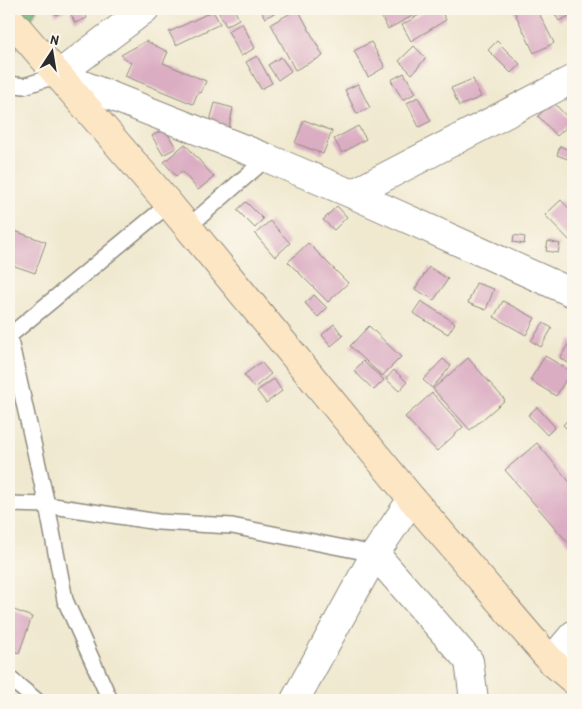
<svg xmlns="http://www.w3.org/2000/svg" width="582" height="709" font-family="'Patrick Hand',sans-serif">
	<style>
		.forest { fill: #6eb378; stroke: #4c6f52 }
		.building { fill: #dbadc3 }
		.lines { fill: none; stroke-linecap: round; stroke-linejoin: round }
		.service-casing { stroke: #8e8a7e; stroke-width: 18 }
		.minor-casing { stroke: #8e8a7e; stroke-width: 30 }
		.secondary-casing { stroke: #8e8a7e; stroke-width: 30 }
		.service { stroke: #fff; stroke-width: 15 }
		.minor { stroke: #fff; stroke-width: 28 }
		.secondary { stroke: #fce6c4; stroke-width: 28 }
	</style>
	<rect width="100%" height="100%" fill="#fbf7ec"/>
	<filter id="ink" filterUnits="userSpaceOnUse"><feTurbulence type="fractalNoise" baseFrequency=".02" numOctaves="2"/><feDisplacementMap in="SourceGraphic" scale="10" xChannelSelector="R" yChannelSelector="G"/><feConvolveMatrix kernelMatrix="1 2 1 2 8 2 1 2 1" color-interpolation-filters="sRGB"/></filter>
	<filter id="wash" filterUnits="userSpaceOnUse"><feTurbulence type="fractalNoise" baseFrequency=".0096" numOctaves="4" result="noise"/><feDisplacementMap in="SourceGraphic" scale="20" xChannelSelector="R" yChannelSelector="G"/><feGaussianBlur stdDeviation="1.12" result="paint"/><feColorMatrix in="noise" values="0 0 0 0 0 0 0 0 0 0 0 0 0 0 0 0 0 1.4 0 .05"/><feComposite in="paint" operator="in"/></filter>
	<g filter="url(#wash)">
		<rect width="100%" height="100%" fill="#f0e9d0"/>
		<path class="forest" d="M9,9h28l-28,55z"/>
		<g id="blocks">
			<path class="building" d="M53,9h16l-13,6z
				M78,9h5l4,9 -12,5 -5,-11z
				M217,9h17l5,10 -13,7z
				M260,9h22l-17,9z
				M298,9l25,47 -28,14 -24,-46z
				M377,9h48l-37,20z
				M429,9h11l6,11 -35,21 -9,-16z
				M513,9h24l17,34 -20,10z
				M552,9h20l1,5 -14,7z
				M213,11l7,13 -44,21 -7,-13z
				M242,23l13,25 -14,8 -13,-25z
				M146,41l22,11 -5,11 43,18 -5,12 -3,-1 -5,12 -68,-28 6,-13 -10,-8z
				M497,41l23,23 -9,9 -23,-23z
				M371,42l14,25 -17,10 -14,-26z
				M414,46l12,12 -14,16 -13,-13z
				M257,56l15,27 -11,6 -15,-27z
				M281,57l10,14 -13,9 -10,-15z
				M404,73l12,20 -13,7 -12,-20z
				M473,79l8,18 -22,9 -8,-18z
				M358,84l12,24 -13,6 -12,-24z
				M573,92v16l-7,-12z
				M418,97l13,24 -12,6 -12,-24z
				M553,102l19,20 -15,14 -19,-20z
				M215,103l18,5 -4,19 -19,-6z
				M304,120l28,11 -9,23 -28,-11z
				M358,126l8,13 -24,14 -8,-14z
				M165,129l11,19 -13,7 -11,-19z
				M185,144l29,33 -16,13 -16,-19 -6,5 -12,-14z
				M560,146l13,6v9l-16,-6z
				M561,200l12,13v31l-28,-29z
				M246,202l17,17 -8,9 -18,-18z
				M337,206l10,11 -13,13 -11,-10z
				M270,221l20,22 -15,14 -20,-23z
				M9,229l37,13 -11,31 -26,-9z
				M514,235l11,2 -1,7 -11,-2z
				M548,241l12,3 -2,9 -12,-2z
				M308,243l40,40 -20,19 -40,-40z
				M429,267l19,12 -14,21 -19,-11z
				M476,283l18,6 -8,21 -18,-7z
				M314,295l13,13 -9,9 -13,-14z
				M421,301l34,22 -7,11 -35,-21z
				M503,301l32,17 -9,17 -32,-18z
				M543,323l9,5 -11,19 -10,-6z
				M334,324l9,12 -12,10 -9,-11z
				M369,326l32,31 -19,19 -32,-30z
				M571,340l2,2v24l-13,-8z
				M545,356l26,15 -15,25 -26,-16z
				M468,358l37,42 -35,30 -37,-41z
				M443,359l8,7 -19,22 -9,-8z
				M363,361l21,19 -10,10 -20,-19z
				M261,362l10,12 -17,14 -10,-13z
				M394,370l13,12 -8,9 -13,-12z
				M274,379l8,12 -16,12 -9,-12z
				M432,393l31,34 -26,24 -32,-34z
				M537,407l18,20 -8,8 -19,-20z
				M572,415l1,1v19l-10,-10z
				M537,443l36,43v57l-2,3 -66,-76z
				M9,608l23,9 -13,36 -10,-4z"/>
		</g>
	</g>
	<g filter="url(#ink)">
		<use href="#blocks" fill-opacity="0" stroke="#8e8a7e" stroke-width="1"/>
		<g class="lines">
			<g class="service-casing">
				<path id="service" d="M9,84l15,2 34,-11
					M188,227l79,-69
					M9,336l38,169 18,95 45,100
					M9,336l160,-132
					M9,504l38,1 111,17 74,4 143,28
					M9,678l27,22"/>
			</g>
			<g class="minor-casing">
				<path id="minor" d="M58,75l209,83 85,36 221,99
					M58,75l87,-66
					M352,194l221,-115
					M375,554l94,107 5,39
					M551,661l22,-26
					M295,700l80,-146 37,-55"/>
			</g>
			<g class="secondary-casing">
				<path id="secondary" d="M9,18l160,186 243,295 139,162 22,19"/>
			</g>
			<use href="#service" class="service"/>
			<use href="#minor" class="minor"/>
			<use href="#secondary" class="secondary"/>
		</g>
	</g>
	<rect width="582" height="709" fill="none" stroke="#fbf7ec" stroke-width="30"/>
	<g transform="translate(52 52) rotate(12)" stroke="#fbf7ec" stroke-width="4" paint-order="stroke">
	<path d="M0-4L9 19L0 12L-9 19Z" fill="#2b2b2b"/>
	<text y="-8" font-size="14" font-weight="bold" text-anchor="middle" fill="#2b2b2b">N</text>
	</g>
</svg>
